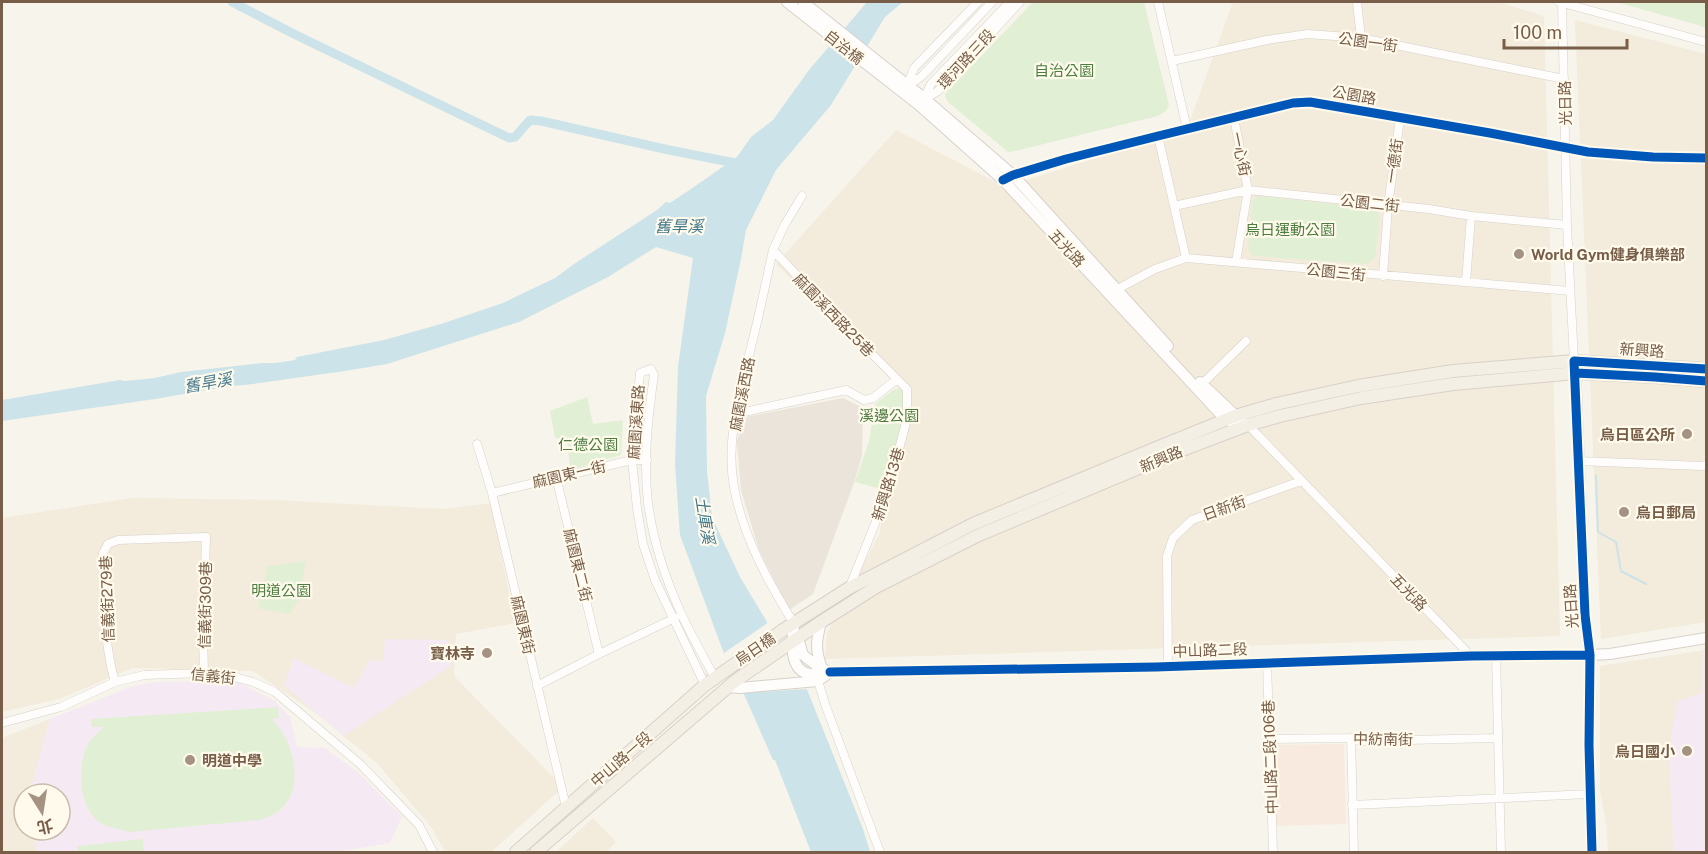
<svg xmlns="http://www.w3.org/2000/svg" width="1708" height="854" font-family="'Public Sans','Noto Sans TC',sans-serif">
	<style>
		.residential { fill: #f3ebdb }
		.commercial { fill: #f8eade }
		.industrial { fill: #ebe4db }
		.education { fill: #f5eaf3 }
		.green { fill: #e1f0d4 }
		.water { fill: #cbe3e9 }
		.pier { fill: #f7f4eb }
		.lines { fill: none; stroke-linecap: round; stroke-linejoin: round }
		.stream { stroke: #cbe3e9; stroke-width: 2 }
		.canal { stroke: #cbe3e9; stroke-width: 9 }
		.street-casing { stroke: #d6d1c9; stroke-width: 9 }
		.secondary-casing { stroke: #d8d1c9; stroke-width: 12 }
		.primary-casing { stroke: #d9d1c9; stroke-width: 14 }
		.street { stroke: #fefdfc; stroke-width: 8 }
		.secondary { stroke: #fefdfc; stroke-width: 10 }
		.primary { stroke: #f3efe5; stroke-width: 12 }
		.cycleway-casing { stroke: #fffaec; stroke-width: 13 }
		.cycleway { stroke: #0057b8; stroke-width: 9 }
		.poi-dot { fill: #a49282; stroke: #fffaec; stroke-width: 2 }
		.labels { text-anchor: middle; dominant-baseline: central; stroke-width: 4.5; stroke-linejoin: round; paint-order: stroke }
		.street-label { font-size: 15px; fill: #785e49; stroke: #fffaec }
		.park-label { font-size: 15px; fill: #4c7e40; stroke: #fffaec }
		.poi-label { font-size: 15px; font-weight: bold; fill: #785e49; stroke: #fffaec; text-anchor: start }
		.water-label { font-size: 16px; font-style: italic; fill: #41788c; stroke: #fffaec }
	</style>
	<rect width="100%" height="100%" fill="#f7f4eb"/>
	<path class="residential" d="M1233,2h265l46,14 16,620 -735,23 2,-26 53,-100 18,-147 -122,-122 120,-134 109,57 182,-58z
		M1575,20l131,34v568l-105,17z
		M132,498l141,2 171,9 47,-6 24,120 -59,11 -2,42 109,111 -72,65h-46l-13,-24 -55,-65 -64,-52 -60,-40 -120,-3 -74,31 -57,13v-194z
		M1706,650v202h-98l-1,-23 -7,-38v-125z
		M50,719l-21,75h-5v36h10l3,22h-35v-114z
		M593,818l23,24 -10,10h-50z"/>
	<path class="commercial" d="M1344,744l2,80 -70,2 -2,-81z"/>
	<path class="industrial" d="M843,398l20,10 -1,47 -7,25 -42,114 -24,16 -30,-60 -18,-60 -4,-49 8,-24z"/>
	<path class="education" d="M385,639l63,1 3,26 -108,70 -59,-51 10,-27 60,30 15,-27h14z
		M1703,649h3v203h-33l-1,-39 -4,-64 3,-1v-13l7,-34 24,-8z
		M234,680l41,21 15,16 7,30 28,1 34,25 43,43 -12,27 -54,9h-299l-3,-22h26v-36h-31l21,-75 80,-32 24,-5z"/>
	<path class="green" d="M1033,2h111l25,103 -3,6 -8,5 -143,35 -7,1 -60,-50 -3,-5v-3z
		M1616,2h90v26l-8,-3z
		M1259,196l117,13 4,8 -5,40 -7,7 -115,-8 -5,-7 4,-48z
		M899,389l5,2 1,23 -21,76 -29,-8 14,-41 6,-37 18,-14z
		M587,397l6,27 30,-4 -2,35 -51,15 -3,-32h-12l-5,-27z
		M306,561l-7,38 -9,15 -32,-6 10,-42z
		M278,707l1,11 -7,1c21,21 34,67 9,90 -6,6 -14,8 -21,11l-130,12c-10,-3 -22,-4 -31,-10 -21,-15 -22,-57 -11,-78 5,-7 10,-12 16,-17h-12l-1,-8z
		M143,839l1,13h-66l-1,-6z"/>
	<path class="water" d="M867,2h36l-18,15 -54,88 -55,65 -30,60 -5,29 -16,74 -19,63 1,75 5,46 28,60 66,110 57,142 7,23h-59l-36,-92h-2l-30,-68 -20,-41 -43,-116 -5,-71 3,-97 15,-109 -37,-11 -48,30 -89,45 -132,42 -42,7 -100,14 -15,1 -75,13 -153,22v-21l118,-20 5,1 30,-3 26,-6 82,-9h13l19,-3 2,-3 87,-17 57,-16 62,-21 52,-25 19,-14 83,-54 9,-8 4,1 21,-14 46,-32 14,-20 22,-17 36,-50z"/>
	<path class="pier" d="M769,622l18,27 20,40 -67,4 -16,-40z"/>
	<g class="lines">
		<path class="stream" d="M1596,476l2,56 18,10 5,29 25,13"/>
		<path class="canal" d="M232,2l64,33 213,103 6,-1 15,-17 11,1 128,29 71,14"/>
		<g class="street-casing">
			<path id="street" d="M1158,2l29,127
				M1357,2l4,36
				M1559,2l147,40
				M1562,2l5,223 7,136
				M1172,61l95,-21 41,-6 53,4 203,41
				M908,84l6,-16 64,-66
				M905,88l17,-12 70,-74
				M926,98l12,-7 82,-89
				M922,102l9,-18 79,-82
				M1234,118l14,72 -12,72
				M1158,136l28,122
				M1010,177l56,-18 92,-23 135,-33 17,-1 180,31 98,19 65,5 53,1
				M1174,206l74,-16 181,19 42,7 96,9
				M773,250l78,83 56,56v30l-20,75 -37,92
				M1383,276l5,-70 12,-88
				M1466,282l5,-66
				M1112,292l43,-23 31,-11 384,33
				M1202,384l44,-43
				M735,414l111,-24 18,10 9,-2 24,-19
				M1248,425l223,231
				M477,444l15,49 74,314
				M1578,461l124,5 4,-1
				M556,477l43,177
				M492,493l140,-33h15
				M794,624c-26,-43 -51,-87 -60,-137 -9,-48 7,-97 18,-144 8,-31 14,-62 21,-93l11,-24 18,-30
				M1496,656l5,196
				M1267,662l6,190
				M1168,666l-1,-110 6,-18 19,-18 109,-39
				M818,681l7,23 55,148
				M115,682c-12,-41 -11,-87 -12,-129l5,-9 10,-4 88,-3 -3,96 1,40
				M705,685l-50,-105 -12,-36 -6,-36 -5,-48 8,-87 11,-4 3,6c-6,42 -11,85 -6,128 5,37 17,75 33,110 10,22 22,43 34,65
				M537,686l62,-32 76,-36
				M2,723l59,-16 54,-25 29,-7 60,-2 27,3 22,6 22,10 85,72 59,61 14,27
				M1351,738l3,114
				M1269,739l82,-1 11,3 135,-3
				M1352,805l238,-11"/>
		</g>
		<g class="secondary-casing">
			<path id="secondary" d="M787,2l132,103 84,75 223,240 22,5
				M803,2l122,97 88,76 155,171
				M1575,365l10,250 5,40 -1,90 3,105
				M1200,382l39,37
				M821,622c-5,20 -6,27 1,47
				M794,624c-2,16 -6,48 17,50 6,1 13,-2 19,-2l326,-5 315,-11 119,-1 20,-1 96,-16
				M797,635l6,20 13,10 11,6
				M727,687l13,1 78,-7 11,-8"/>
		</g>
		<g class="primary-casing">
			<path id="primary" d="M516,852l189,-167 78,-55 66,-42 124,-64 188,-78 74,-30 41,-12 82,-18 95,-15 121,-10 132,8
				M536,852l199,-171 86,-59 55,-35 103,-52 198,-83 71,-27 32,-9 81,-18 92,-14 123,-11 79,4 51,4"/>
		</g>
		<use href="#street" class="street"/>
		<use href="#secondary" class="secondary"/>
		<use href="#primary" class="primary"/>
		<g class="cycleway-casing">
			<path id="cycleway" d="M1003,180l10,-5 53,-16 92,-23 135,-33 17,-1 180,31 98,19 65,5 53,1
				M1576,373l79,4 51,4
				M830,672l326,-5 315,-11 119,-1
				M1592,852l-3,-107 1,-90 -5,-40 -11,-254 132,8"/>
		</g>
		<use href="#cycleway" class="cycleway"/>
	</g>
	<g class="poi-dot">
		<circle cx="1519" cy="254" r="6"/>
		<circle cx="1687" cy="434" r="6"/>
		<circle cx="1624" cy="512" r="6"/>
		<circle cx="487" cy="653" r="6"/>
		<circle cx="1687" cy="751" r="6"/>
		<circle cx="190" cy="760" r="6"/>
	</g>
	<g class="labels">
		<g class="street-label">
			<text transform="translate(1368 42) rotate(8)">公園一街</text>
			<text transform="translate(844 47) rotate(38)">自治橋</text>
			<text transform="translate(966 59) rotate(-47)">環河路三段</text>
			<text transform="translate(1354 95) rotate(10)">公園路</text>
			<text transform="translate(1565 103) rotate(-91)">光日路</text>
			<text transform="translate(1241 154) rotate(78)">一心街</text>
			<text transform="translate(1394 161) rotate(-82)">一德街</text>
			<text transform="translate(1370 203) rotate(6)">公園二街</text>
			<text transform="translate(1067 248) rotate(47)">五光路</text>
			<text transform="translate(1336 272) rotate(6)">公園三街</text>
			<text transform="translate(834 315) rotate(46)">麻園溪西路25巷</text>
			<text transform="translate(1642 350) rotate(4)">新興路</text>
			<text transform="translate(742 394) rotate(-79)">麻園溪西路</text>
			<text transform="translate(636 422) rotate(-86)">麻園溪東路</text>
			<text transform="translate(1161 459) rotate(-23)">新興路</text>
			<text transform="translate(569 474) rotate(-13)">麻園東一街</text>
			<text transform="translate(888 484) rotate(-73)">新興路13巷</text>
			<text transform="translate(1224 508) rotate(-20)">日新街</text>
			<text transform="translate(578 565) rotate(76)">麻園東二街</text>
			<text transform="translate(1409 592) rotate(46)">五光路</text>
			<text transform="translate(107 599) rotate(-92)">信義街279巷</text>
			<text transform="translate(205 605) rotate(-89)">信義街309巷</text>
			<text transform="translate(1571 606) rotate(-94)">光日路</text>
			<text transform="translate(523 625) rotate(77)">麻園東街</text>
			<text transform="translate(755 649) rotate(-34)">烏日橋</text>
			<text transform="translate(1210 650) rotate(-2)">中山路二段</text>
			<text transform="translate(213 676) rotate(6)">信義街</text>
			<text transform="translate(1383 739) rotate(1)">中紡南街</text>
			<text transform="translate(1270 757) rotate(-92)">中山路二段106巷</text>
			<text transform="translate(621 759) rotate(-41)">中山路一段</text>
		</g>
		<g class="park-label">
			<text x="1064" y="70">自治公園</text>
			<text x="1290" y="229">烏日運動公園</text>
			<text x="889" y="415">溪邊公園</text>
			<text x="588" y="444">仁德公園</text>
			<text x="281" y="590">明道公園</text>
		</g>
		<g class="poi-label">
			<text x="1531" y="254">World Gym健身俱樂部</text>
			<text x="1675" y="434" text-anchor="end">烏日區公所</text>
			<text x="1636" y="512">烏日郵局</text>
			<text x="475" y="653" text-anchor="end">寶林寺</text>
			<text x="1675" y="751" text-anchor="end">烏日國小</text>
			<text x="202" y="760">明道中學</text>
		</g>
		<g class="water-label">
			<text x="679" y="226">舊旱溪</text>
			<text transform="translate(208 383) rotate(-10)">舊旱溪</text>
			<text transform="translate(705 520) rotate(81)">土庫溪</text>
		</g>
	</g>
	<rect width="1708" height="854" fill="none" stroke="#785e49" stroke-width="6"/>
	<g transform="translate(42 812) rotate(168)"><circle r="28" fill="#fffaec" stroke="#c9bcab" stroke-width="1.5"/>
	<path d="M0-4.5L10 22L0 15L-10 22Z" fill="#a49282"/>
	<text y="-9" font-size="16" font-weight="bold" text-anchor="middle" fill="#785e49">北</text>
	</g>
	<path d="M1504 39v9h123v-9" fill="none" stroke="#785e49" stroke-width="3"/>
	<text x="1513" y="39" font-size="18" fill="#785e49" stroke="#fffaec" stroke-width="4.5" paint-order="stroke">100 m</text>
</svg>
